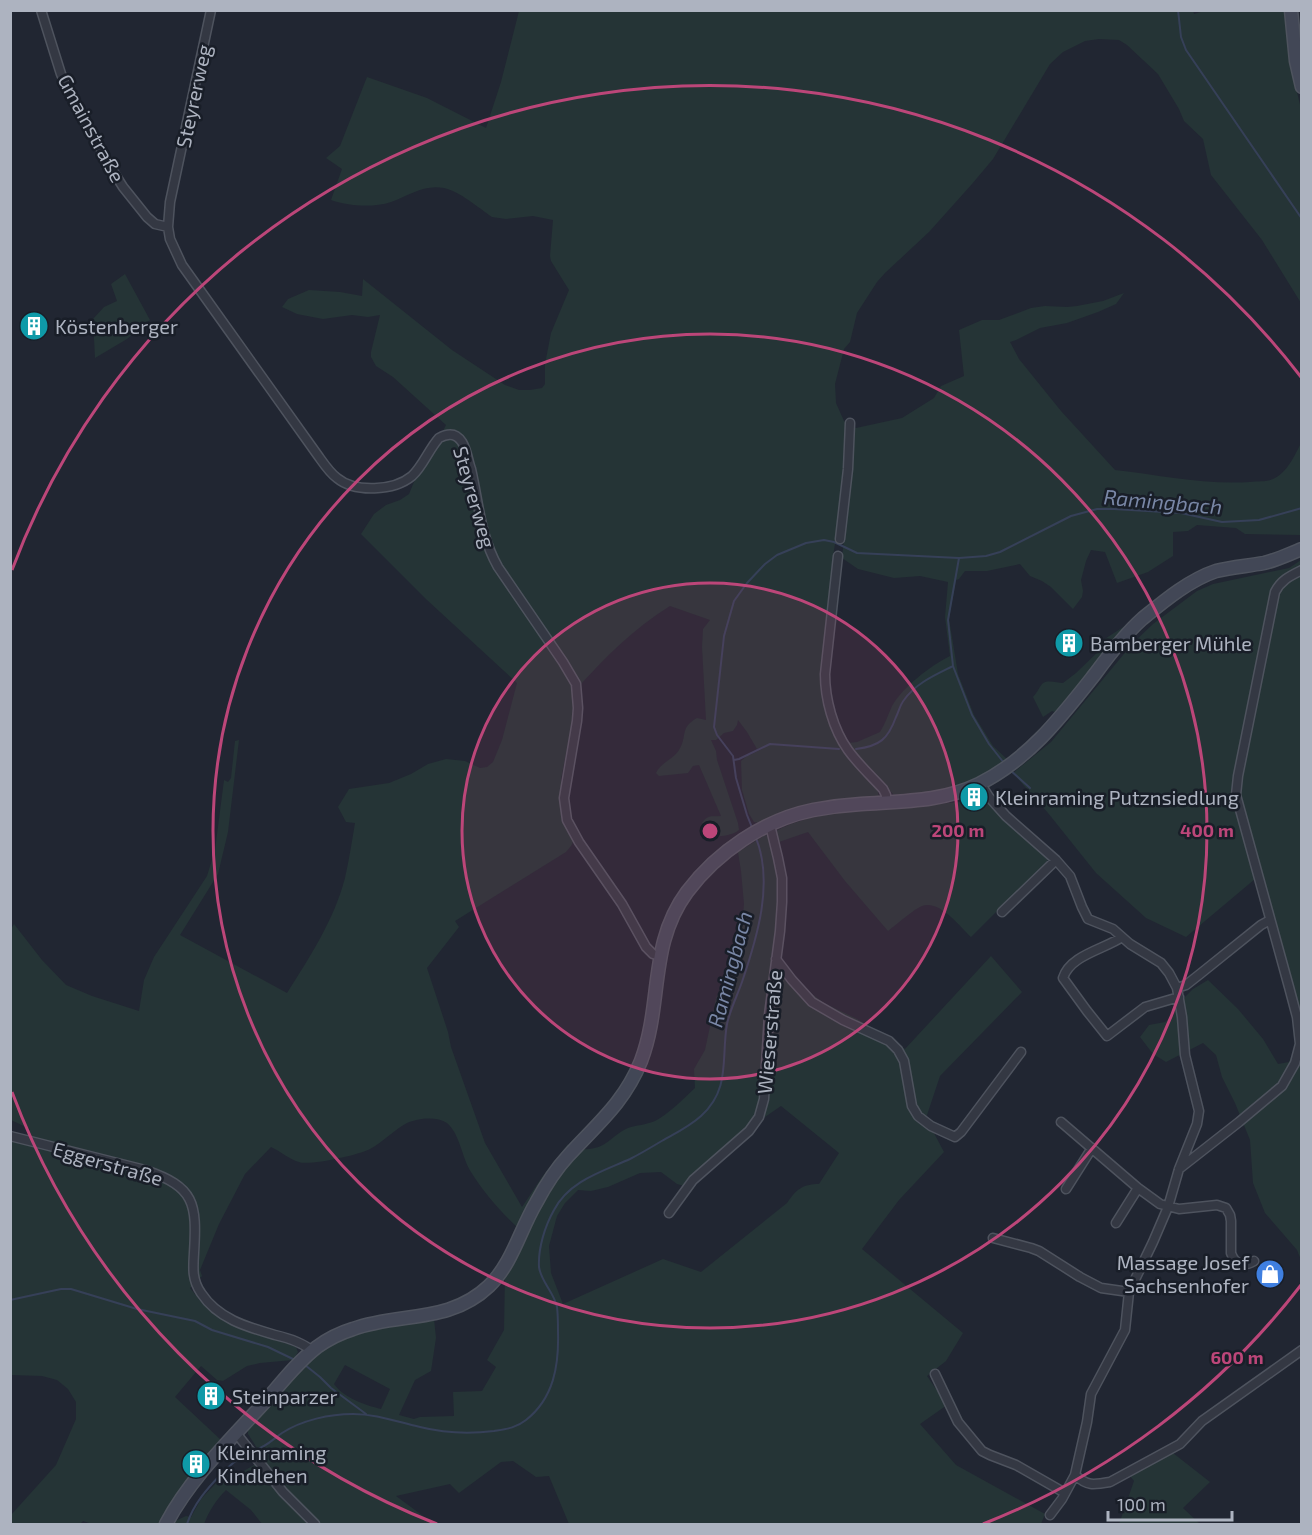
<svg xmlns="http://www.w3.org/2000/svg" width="1312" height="1535" font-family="'Exo 2',sans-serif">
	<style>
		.green { fill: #253436; fill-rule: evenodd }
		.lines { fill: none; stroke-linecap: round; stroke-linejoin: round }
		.stream { stroke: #364058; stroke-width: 2 }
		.minor-casing { stroke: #4e535e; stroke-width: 11 }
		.secondary-casing { stroke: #4e535e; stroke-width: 15 }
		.minor { stroke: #343843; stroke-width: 8 }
		.secondary { stroke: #424756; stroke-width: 12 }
		.ring { fill: none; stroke: #bc4679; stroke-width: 3 }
		.labels { text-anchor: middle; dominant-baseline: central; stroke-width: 5; stroke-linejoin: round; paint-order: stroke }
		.street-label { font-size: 20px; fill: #adb3c0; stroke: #191e28 }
		.poi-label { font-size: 20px; fill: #adb3c0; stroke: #191e28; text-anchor: start }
		.water-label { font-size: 21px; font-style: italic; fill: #7987a6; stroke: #191e28 }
		.centre { fill: #bc4679; stroke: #191e28; stroke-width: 3 }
		.ring-label { font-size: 18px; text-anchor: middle; font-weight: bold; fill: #bc4679; stroke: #191e28; stroke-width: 5; stroke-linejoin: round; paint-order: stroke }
	</style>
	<rect width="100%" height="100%" fill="#212632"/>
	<path class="green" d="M1193,10l1,4 13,-4 80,1 1,27 5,37 9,38 -1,190 -39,-63 -51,-65 -8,-36 -19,-18 -5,-12 -21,-35 -31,-29 -8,-5 -20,-1 -14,2 -22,11 -13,12 -57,95 -21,25 -43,48 -44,41 -8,9 -20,31 -7,29 -6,7 -9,35 1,19 8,18 12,7 46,-10 32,-20 7,-12 23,-10 -5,-46 23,-10h17l32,-12 14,-2 22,1 10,-1 26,-5 21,-8 -8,11 -18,8 -31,11 -27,5 -24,12 -6,2 9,17 42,52 54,59c45,5 90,15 135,12 7,-1 17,0 23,-3 14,-6 22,-24 28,-36v92l-56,-1 -9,-6 -39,-3 -9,6 -15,1v24l-25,16 -31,11 -12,-31 -14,-2 -5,11 -5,19 2,11 -1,6 -9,12 -22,-22 -9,-6 -12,-5 -10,-12 -33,7h-22l-6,8 -3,1 -7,39 9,55 16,41 19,31 16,15c-18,14 -50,31 -73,33 -14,1 -28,-2 -42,1l-40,-41 -6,-11 9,-1 23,-10c5,-8 8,-17 12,-26 11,-19 38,-40 58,-50l-5,-39 3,-35 -28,-6 -26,2 -36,-9 -16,-11 2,-19 -8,-1 -3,18 1,5 -12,104c-1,30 6,61 23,86 9,13 38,32 33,49 -33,1 -63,4 -93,15 -10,4 -21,10 -31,7l-5,-8 -7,-24 -1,-29 7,-6h2l14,-7 -2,-1 -5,2 -10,-17 -9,-12 -1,5 -4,6 -9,2 -8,7h-5l5,11 1,9 21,63 1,7c-9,7 -25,8 -35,3l-2,-10c6,-9 10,-6 19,-7l-22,-51 -6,1 -5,7 -29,3 -3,-3c5,-11 17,-13 23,-23 9,-14 0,-22 18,-32l9,2 -4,-73 1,-18 7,-9 -40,-14c-36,22 -68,54 -96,86v21l-13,66 1,33 11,30 -2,4 -5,6 -111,69 4,6 -32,41 21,64 3,15 34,96 37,64 20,-30 26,-33v5l-38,55 -12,24c-17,-16 -35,-36 -47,-56 -9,-14 -11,-38 -24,-49 -10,-7 -29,-5 -40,0 -13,7 -24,19 -37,26 -11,6 -61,17 -71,13 -10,-3 -19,-11 -28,-15l-26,27 -26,50 -19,46 2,6 -12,12 12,15 27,20 67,24 2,5 -5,8 -33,3 -13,3 -24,15 -6,-1 -16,-14 -26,31 46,43 -22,23 -2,-2 -3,4 2,2 -14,21 -20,36h-70l-9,-3 -3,3h-69v-9l45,-50 20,-46v-17l-8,-13 -11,-9 -15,-4 -31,-1v-235l12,4 7,-15 -19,-9 -1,-189 4,-7 28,36 24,25 26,11 47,15 5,-31 10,-23 53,-81 8,-26 9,-70 4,2 3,-4 4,-37 4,-1 -11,92 -10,42 -38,61 107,58c23,-36 47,-73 58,-115 4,-18 7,-37 10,-55l-9,-1 -8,-15 11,-18 40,-6 22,-9 17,-10 18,-5 19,2 15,7 7,-1 6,-5 9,-22 15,-57 -90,-83 -66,-66 13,-20 12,-9 14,-5 9,-6 7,-17 12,-16 18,-36 -53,-48 -17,-11 -5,-9v-5l9,-37 -12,2 -16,-2 -29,4 -26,-5 -15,-7 6,-8 21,-9 31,2 22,4 1,-17 89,71 53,35 14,5h11l12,-2 3,-4v-20l6,-31 18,-43 -18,-29 -1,-5 3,-36 -20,-4 -27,3 -14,-2c-13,-9 -33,-26 -48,-29 -20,-4 -36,8 -53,14 -18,6 -44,4 -60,-2l11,-31 -16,-11 14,-12 27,-69 60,21 59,30 15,-46 18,-71z
		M125,274l25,46 -23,19 -32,19 -2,-39 11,-12 13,-6 -6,-17z
		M1301,560v700l-4,-10 -32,-37 -12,-30 -3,-43 -15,-37 -13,-26 -6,-22 -13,-12 -37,19 -13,-8 -13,-17 9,-12 16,-3 9,-7 -1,-6 20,-20 15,-9 30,29 25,30 15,25 11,-2 8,-19 -3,-30 -39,-134 -69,58 -40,-19 -50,-45 -48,-60 -35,-40 38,-31 82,-99 20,-19 44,-33 16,-7 76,-16z
		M1131,622l-73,91 -6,-2 -9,6 -10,-20c3,-3 6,-9 9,-13 5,-5 15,-1 21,-1l13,-10 28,-27 -4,-4z
		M981,794l67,63v3l-77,77c-12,-11 -31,-37 -49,-31 -8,3 -26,19 -34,25l-43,-50 -37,-49 -29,10 4,24 -4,94 25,28 20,15 33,16 48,30 86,-93 31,36 -82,84 -14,42 18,34 -45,48 -37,49 101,84 -17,28 -19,15 20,29 -27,19 36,41 89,49 -4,10h-472l-20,-48 -13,1 -23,-16 -12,1 -42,31 -9,-9 -54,12 38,28h-172l-11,-14 -25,-20c-10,10 -17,21 -22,34h-32l1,-2 13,-6 5,1 10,-18 19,-20 4,1 5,-4 8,-1 27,-16 -16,-25v-6l46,-52 10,-7 10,-12 20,-15 33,-13 67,-10 2,19 -5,33 -16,9 -16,35 15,4 6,-2 34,-1 -1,-24 29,-1 14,-24 -9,-7 17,-30 1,-56 50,-97 26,-28c25,2 29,-13 47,-21 8,-3 18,-3 27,-7 14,-7 29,-23 40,-33l-1,-19 11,-19 11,-52 8,-16 5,-27 12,-19 3,-32 -3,-33 -3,-19 27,-17 3,1c18,-13 44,-19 66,-23l126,-11zM781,1106l58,47 -20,31c-17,0 -23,6 -32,19l-86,69 -38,-13 -100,45 -12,-31 -2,-27 8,-30 8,-13 13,-13 13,1 17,-4 32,-14 21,-1 16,12 14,4 15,-16 50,-44 9,-11zM345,1365l45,24 -9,20c-16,-4 -37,-11 -47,-25z
		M1173,1453l37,29 -27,26 17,16h-81l15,-43 -4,-5z"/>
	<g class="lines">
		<path class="stream" d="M1178,10l3,27 5,13 116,169
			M953,666l19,49 17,29 15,19
			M856,749c24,-3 32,-10 40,-32 3,-6 4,-12 8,-17 12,-17 31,-25 49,-34l-5,-46 11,-62
			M734,760l5,-1 31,-15 69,5
			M1010,770l20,18
			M753,830l-6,-15 -11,-37 -3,-22 -16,-21 -3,-8 10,-91 10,-35 13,-18 18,-19 12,-9 29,-12 18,-3 10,2 23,11 102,5 27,-2 14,-4 71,-36 26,-7h17l67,4 41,9 37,-2 43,-12
			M10,1300l51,-11h10l66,20 58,12 17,9 56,17 27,13
			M305,1365l15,12 11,11 35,26
			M253,1451c13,-4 19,-11 29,-18 20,-13 48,-19 71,-19 24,0 44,8 67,13 24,6 49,7 74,4 12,-2 22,-3 32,-11 28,-22 33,-55 32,-88 0,-8 0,-17 -1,-25 -3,-15 -16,-25 -18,-40 -1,-19 6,-41 15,-57 15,-29 47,-38 76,-51 10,-5 20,-11 30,-17 14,-8 29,-15 41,-26 30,-27 20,-58 26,-92 3,-14 10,-28 15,-42 15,-44 32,-99 14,-144
			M187,1524c7,-21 20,-35 35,-51 8,-7 16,-16 26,-20"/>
		<g class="minor-casing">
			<path id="minor" d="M41,10l20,64 7,16 45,81 10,16 24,30 8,7 13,3
				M211,10l-41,192 -2,25 2,12 12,26 137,192c5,7 11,16 18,21 18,15 57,13 75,-2 11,-10 17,-27 27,-38 9,-5 17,-5 23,4 5,8 6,19 9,27 8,35 9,66 27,98l65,95 13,22 2,24 -1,13 -13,77 3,22 12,22 43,62 24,43 7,7 7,2
				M840,539l8,-70 2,-46
				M838,556l-13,118c0,25 8,55 23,76 10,14 23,26 35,39l3,6v8
				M980,783l9,14 17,19 50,44 14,16 12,31 6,12 25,10 17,15 31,19 8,10 8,15 5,29 3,38 14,56 -2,13 -18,45 -11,38 -15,35 -24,50 -4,38 -34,64 -4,28 -12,53c12,11 18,10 35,7l70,-38 22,-23 100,-71
				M1002,912l54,-52
				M1122,937c-17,12 -52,18 -59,41l24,33 20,25 38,-29 34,-10
				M776,959l16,21 20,22 31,18 46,21 9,9 6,11 8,45 6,10 13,10 24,11 6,-5 60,-80
				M1177,988l9,-3 14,-11 61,-49 9,-5
				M1061,1122l77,66 22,16 19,5 38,-4 9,3 4,7 1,6v32c4,12 13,14 23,8
				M10,1136l135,34c50,17 52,33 49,83 -1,15 -2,27 7,40 17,26 46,34 74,42 13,3 27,7 37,16
				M1179,1169l60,-47 43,-36 13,-23 5,-19 -3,-27 -8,-30 -53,-192 2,-19 37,-184c6,-12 15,-16 27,-22
				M1066,1189l26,-41
				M669,1213l24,-33 56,-49 10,-14 5,-18 5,-84 11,-84 2,-29v-24l-4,-20 -8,-33
				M1116,1223l22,-35
				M993,1238l38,10 8,3 41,26 21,11 28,4
				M935,1374l23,48 24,29 8,4 26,10 49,28
				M236,1433l47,59 32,32
				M1050,1515l12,-16 13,-24"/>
		</g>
		<g class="secondary-casing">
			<path id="secondary" d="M1291,10l5,51 6,26
				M166,1524c24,-45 61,-81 96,-119 17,-19 34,-42 55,-58 11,-8 23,-14 36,-18 47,-17 96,-5 136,-43 23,-22 31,-56 47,-83 9,-17 19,-33 32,-47 29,-32 56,-53 73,-95 22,-58 7,-116 46,-169 30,-40 77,-72 126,-82 16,-3 32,-5 48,-6 41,-3 81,-2 118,-20 50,-25 82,-67 116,-110 14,-19 29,-39 47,-55 22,-18 47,-39 74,-48 16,-4 32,-5 48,-8 13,-3 25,-9 38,-14"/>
		</g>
		<use href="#minor" class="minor"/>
		<use href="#secondary" class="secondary"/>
	</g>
	<circle cx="710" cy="831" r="248" fill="#bc4679" fill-opacity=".12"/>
	<g class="ring">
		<circle cx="710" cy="831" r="248"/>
		<circle cx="710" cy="831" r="497"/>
		<path d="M1301 1285A745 745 0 0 1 983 1524M437 1524A745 745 0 0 1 12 1092M12 570A745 745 0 0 1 1301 377"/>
	</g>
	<defs>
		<g id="building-disc" transform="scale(1.5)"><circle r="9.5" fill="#0f9aa8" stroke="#191e28"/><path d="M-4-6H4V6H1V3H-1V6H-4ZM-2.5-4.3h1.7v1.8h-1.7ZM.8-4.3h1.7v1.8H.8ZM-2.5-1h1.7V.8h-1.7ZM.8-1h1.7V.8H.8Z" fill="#fff"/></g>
		<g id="shop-disc" transform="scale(1.5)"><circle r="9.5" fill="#3f7fe0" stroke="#191e28"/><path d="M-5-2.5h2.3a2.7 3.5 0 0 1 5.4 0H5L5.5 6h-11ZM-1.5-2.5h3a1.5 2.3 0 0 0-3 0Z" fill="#fff"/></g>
	</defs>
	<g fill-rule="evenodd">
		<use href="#building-disc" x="34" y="326"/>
		<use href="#building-disc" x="1069" y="643"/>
		<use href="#building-disc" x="974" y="797"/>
		<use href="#shop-disc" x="1270" y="1274"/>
		<use href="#building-disc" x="211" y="1396"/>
		<use href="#building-disc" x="196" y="1464"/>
	</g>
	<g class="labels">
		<g class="street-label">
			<text transform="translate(193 96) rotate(-78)">Steyrerweg</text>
			<text transform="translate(92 128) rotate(62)">Gmainstraße</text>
			<text transform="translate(475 497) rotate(74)">Steyrerweg</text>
			<text transform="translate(769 1032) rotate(-85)">Wieserstraße</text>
			<text transform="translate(108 1163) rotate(16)">Eggerstraße</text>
		</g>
		<g class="poi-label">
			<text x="55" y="326">Köstenberger</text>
			<text x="1090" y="643">Bamberger Mühle</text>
			<text x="995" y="797">Kleinraming Putznsiedlung</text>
			<text x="1249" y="1262" text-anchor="end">Massage Josef<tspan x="1249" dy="23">Sachsenhofer</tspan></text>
			<text x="232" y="1396">Steinparzer</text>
			<text x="217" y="1452">Kleinraming<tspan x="217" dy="23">Kindlehen</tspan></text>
		</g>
		<g class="water-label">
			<text transform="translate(1163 501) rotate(5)">Ramingbach</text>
			<text transform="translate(729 969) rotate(-75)">Ramingbach</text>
		</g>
	</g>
	<circle cx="710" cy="831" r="9" class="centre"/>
	<g class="ring-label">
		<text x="958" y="837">200 m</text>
		<text x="1207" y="837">400 m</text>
		<text x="1237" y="1364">600 m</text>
	</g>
	<rect width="1312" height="1535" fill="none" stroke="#adb3c0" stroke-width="24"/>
	<path d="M1108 1511v9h124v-9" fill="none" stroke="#adb3c0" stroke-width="3"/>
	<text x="1117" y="1511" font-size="18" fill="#adb3c0" stroke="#191e28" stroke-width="4.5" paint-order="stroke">100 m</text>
</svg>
